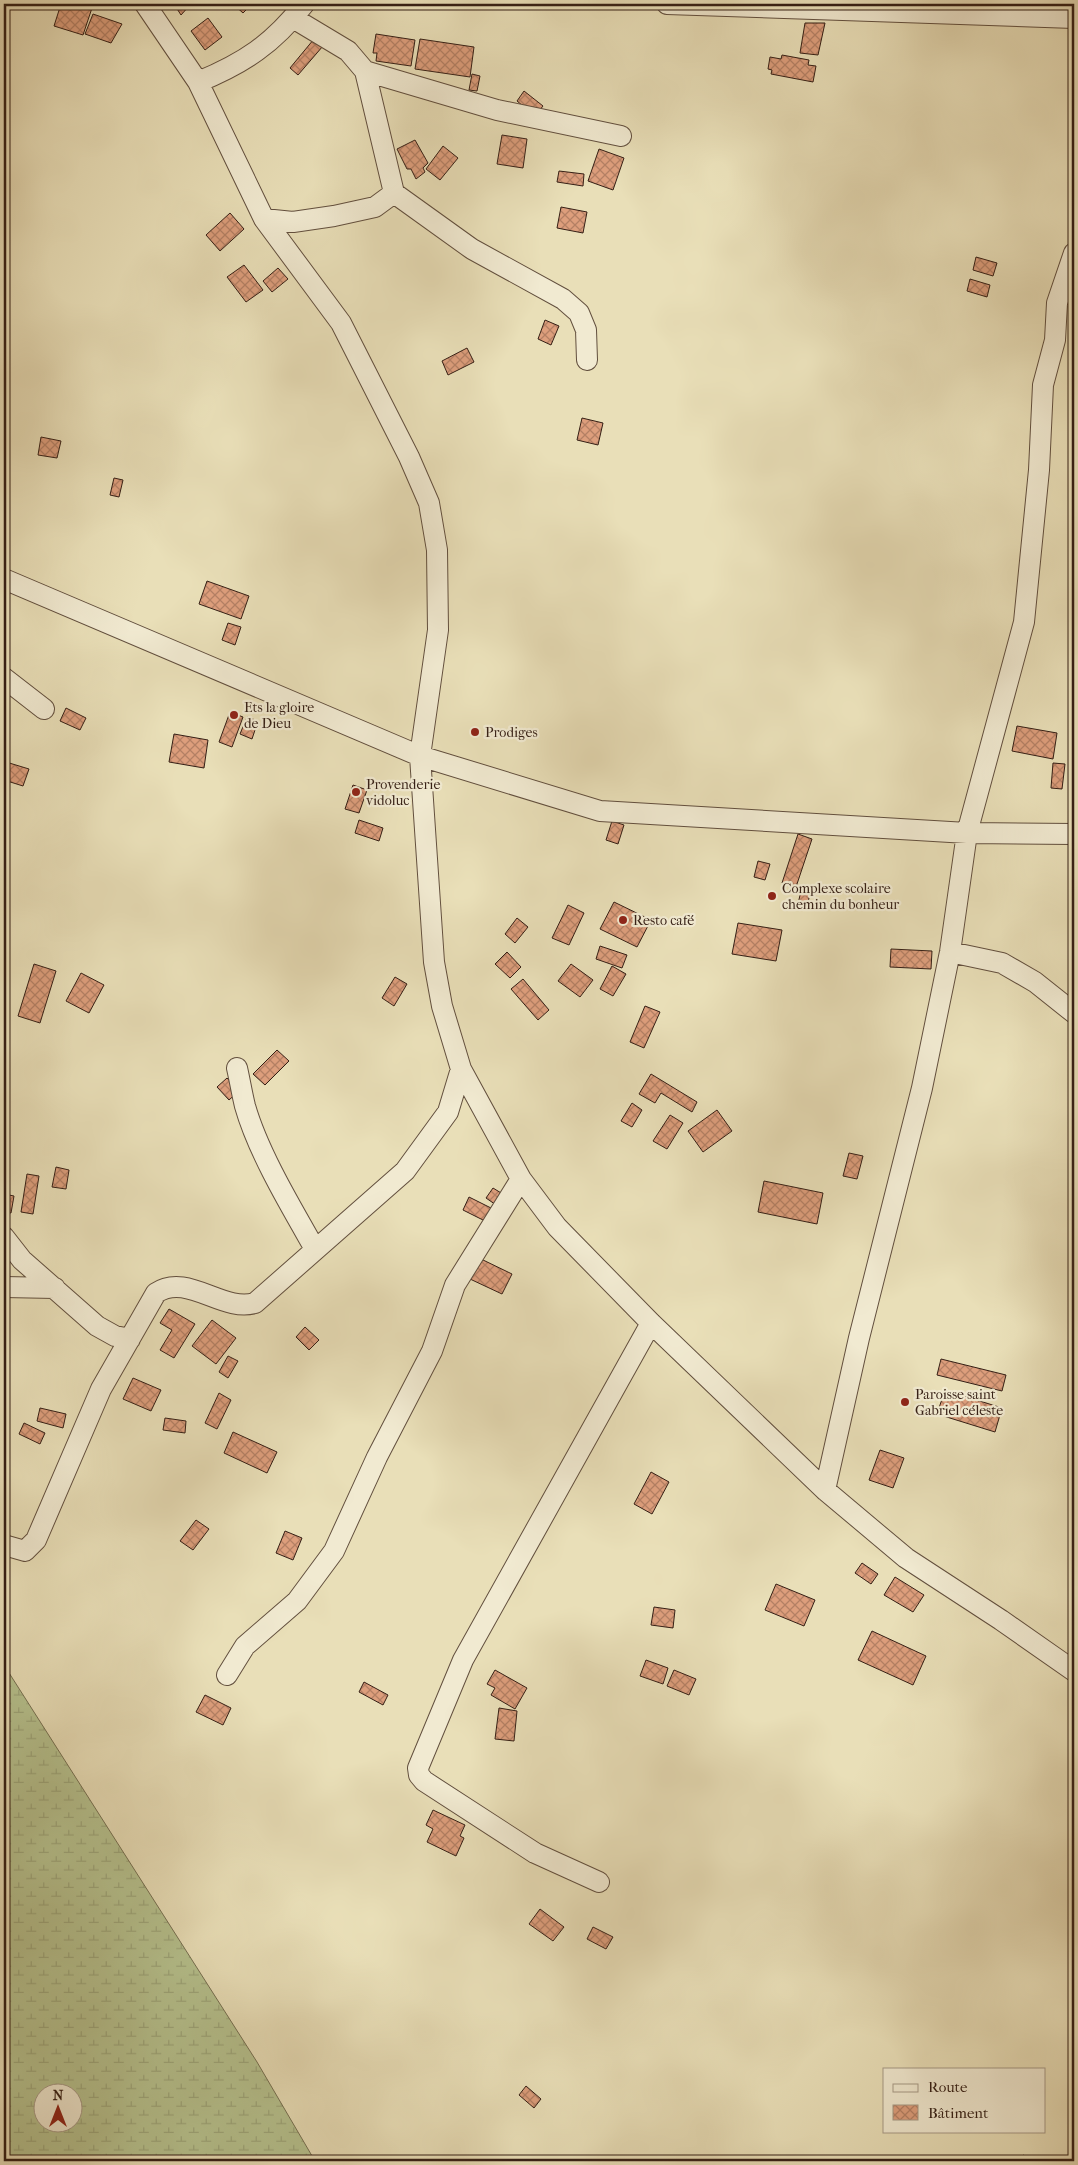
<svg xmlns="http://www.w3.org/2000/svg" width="1078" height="2165" font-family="'IM FELL French Canon',serif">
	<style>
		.wetland { fill: url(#wetland-marsh); stroke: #767052; fill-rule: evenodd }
		.building { fill: url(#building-cross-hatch); stroke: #351f15 }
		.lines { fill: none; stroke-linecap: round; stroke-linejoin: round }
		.minor-casing { stroke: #624f3e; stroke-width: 22 }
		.minor { stroke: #f1ead1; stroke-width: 20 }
		.poi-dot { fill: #8f2418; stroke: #f1ead1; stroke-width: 2 }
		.labels { text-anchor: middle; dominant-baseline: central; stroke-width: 4.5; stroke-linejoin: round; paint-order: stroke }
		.poi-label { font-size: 14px; fill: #351f15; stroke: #f1ead1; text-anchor: start }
	</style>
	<defs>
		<pattern id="wetland-marsh" width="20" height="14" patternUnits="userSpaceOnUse" patternTransform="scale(1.25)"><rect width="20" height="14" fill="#b6c28f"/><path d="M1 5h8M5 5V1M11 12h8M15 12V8" fill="none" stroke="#9da67a"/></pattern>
		<pattern id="building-cross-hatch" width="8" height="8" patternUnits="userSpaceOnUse" patternTransform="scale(1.25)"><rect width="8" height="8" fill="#dd9e7c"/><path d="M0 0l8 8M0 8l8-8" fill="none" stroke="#b48064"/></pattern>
	</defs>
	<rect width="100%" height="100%" fill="#e9dfb8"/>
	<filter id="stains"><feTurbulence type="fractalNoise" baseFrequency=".004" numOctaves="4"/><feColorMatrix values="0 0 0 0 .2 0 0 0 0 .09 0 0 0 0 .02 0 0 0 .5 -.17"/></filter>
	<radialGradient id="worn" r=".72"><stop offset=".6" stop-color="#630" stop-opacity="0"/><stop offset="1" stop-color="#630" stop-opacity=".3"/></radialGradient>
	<path class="wetland" d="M4,1665l253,397 58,99h-311zM42,2092h30v30h-30z"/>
	<path class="building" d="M61,4l32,1 -10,30 -29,-9z
		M174,4h23l-3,4 -4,-3 -9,10z
		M233,4h19l-9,9z
		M93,14l29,10 -11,19 -26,-9z
		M208,18l14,19 -17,13 -14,-19z
		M805,23h20l-7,32 -18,-2z
		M376,34l39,6 -4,26 -35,-5 1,-8h-4z
		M314,39l9,7 -25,29 -8,-7z
		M420,39l54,8 -4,30 -55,-8z
		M782,55l27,5 -1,5 8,1 -3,16 -42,-8 1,-4 -4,-1 2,-12 11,2z
		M472,74l8,2 -3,15 -8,-1z
		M524,91l19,15 -8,10 -18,-15z
		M502,135l25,4 -4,29 -26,-4z
		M415,140l13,23 -5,5 2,4 -9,7 -5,-10h-4l-10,-20z
		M443,146l15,12 -18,22 -14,-11z
		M599,149l25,9 -11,32 -25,-9z
		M559,171l25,3 -1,12 -26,-4z
		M561,207l26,5 -4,21 -26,-5z
		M230,213l14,16 -24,22 -14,-16z
		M976,257l21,6 -4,13 -20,-6z
		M244,265l19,25 -17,12 -19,-25z
		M278,268l10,11 -16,13 -9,-11z
		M970,279l20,6 -3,12 -20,-6z
		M545,320l14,6 -8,19 -13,-6z
		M467,348l7,14 -26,13 -6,-14z
		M582,418l21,5 -5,22 -21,-5z
		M41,437l20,4 -4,17 -19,-3z
		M114,478l9,2 -4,17 -9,-2z
		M207,581l42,15 -8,23 -42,-15z
		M228,623l13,4 -6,18 -13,-5z
		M66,708l20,10 -6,12 -20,-9z
		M230,712l13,5 -11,30 -13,-5z
		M247,717l11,4 -6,18 -12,-5z
		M1017,726l40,7 -4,26 -41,-8z
		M174,734l34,6 -4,28 -35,-6z
		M6,762l23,7 -6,17 -19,-6z
		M1053,763l12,1 -3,25 -11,-1z
		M353,785l14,5 -8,23 -14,-4z
		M359,820l24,8 -4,13 -24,-8z
		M612,821l12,4 -6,19 -12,-4z
		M798,834l14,5 -16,48 -14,-4z
		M758,861l12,3 -5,16 -11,-3z
		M801,891l9,3 -4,16 -9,-2z
		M614,902l37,18 -14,27 -37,-18z
		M568,905l16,8 -15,32 -17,-7z
		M517,918l11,9 -13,16 -10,-9z
		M738,923l44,7 -6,31 -44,-7z
		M600,946l27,9 -5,13 -26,-9z
		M891,949l41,2 -1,18 -41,-2z
		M507,952l14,15 -11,11 -15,-14z
		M34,964l22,7 -16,52 -22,-7z
		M571,964l22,16 -13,17 -22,-16z
		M612,966l14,8 -13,22 -13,-7z
		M81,973l23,12 -15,28 -23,-12z
		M395,977l12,7 -13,22 -12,-8z
		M523,979l26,31 -11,10 -27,-31z
		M645,1006l15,6 -16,36 -14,-6z
		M277,1050l12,11 -24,24 -12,-11z
		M651,1074l46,28 -5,10 -31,-19 -6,10 -16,-9z
		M227,1078l12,13 -10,9 -12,-13z
		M632,1103l10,7 -10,17 -11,-6z
		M717,1110l15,21 -29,21 -15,-21z
		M670,1115l13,8 -16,26 -14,-8z
		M849,1153l14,3 -6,23 -14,-3z
		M56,1167l13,3 -3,19 -14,-2z
		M27,1174l12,2 -6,38 -12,-2z
		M764,1181l59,12 -6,31 -59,-12z
		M493,1188l13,8 -7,11 -13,-9z
		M4,1194l10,2 -3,17 -7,-1z
		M469,1197l24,12 -6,13 -24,-12z
		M4,1250l6,2 -4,13h-2z
		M481,1259l31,15 -10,20 -32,-15z
		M169,1309l26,15 -21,34 -14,-8 12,-20 -12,-7z
		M212,1320l24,18 -20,26 -24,-18z
		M305,1327l14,13 -10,10 -13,-13z
		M228,1356l10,5 -10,17 -9,-6z
		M941,1359l65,16 -4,16 -65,-16z
		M133,1378l28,12 -10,21 -28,-12z
		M945,1390l57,18 -7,24 -58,-18z
		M219,1393l12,7 -14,29 -12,-6z
		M40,1408l26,6 -3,14 -26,-7z
		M165,1418l21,3 -1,12 -22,-3z
		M24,1423l21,10 -5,11 -21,-10z
		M233,1432l44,20 -10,21 -43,-20z
		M880,1450l24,8 -11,30 -24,-8z
		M651,1472l18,10 -17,32 -18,-10z
		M196,1520l13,9 -16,21 -13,-9z
		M285,1531l17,7 -9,22 -17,-7z
		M862,1563l16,11 -7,10 -16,-11z
		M895,1577l29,18 -11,17 -29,-17z
		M776,1584l39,16 -11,26 -39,-16z
		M654,1607l21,3 -2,18 -22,-3z
		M872,1631l54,25 -13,29 -55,-25z
		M646,1660l22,8 -5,16 -23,-8z
		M495,1670l32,18 -12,21 -24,-14 4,-7 -8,-4z
		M674,1670l22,9 -7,16 -22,-9z
		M364,1682l24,13 -5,10 -24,-13z
		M205,1695l26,13 -8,17 -27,-13z
		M499,1708l18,3 -3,30 -19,-2z
		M433,1810l32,15 -5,11 4,2 -8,18 -29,-14 6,-13 -7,-4z
		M540,1909l24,18 -11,14 -24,-17z
		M593,1927l20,10 -7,12 -19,-10z
		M526,2086l15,13 -7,9 -15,-13z
		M1023,2155l11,6h-14z"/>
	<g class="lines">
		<g class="minor-casing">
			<path id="minor" d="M145,4l53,78 66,137 77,104 68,134 20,46 8,47 1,80 -18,126 14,206 8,44 19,63 60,110 36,48 94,96 174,167 81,68 95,62 73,51
				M667,4l407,14
				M293,18l55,33 17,20 29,122 78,56 91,50 16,14 7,17 1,30
				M365,71l132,39 124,26
				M198,82c46,-19 75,-38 106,-78
				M264,219l29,3 41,-6 41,-9 19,-14
				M4,579l416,177 180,55 367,22 107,1
				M4,678l40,31
				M950,952l52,11 33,19 39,31
				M237,1068c3,13 5,26 8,38 13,46 46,101 70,143
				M4,1237l18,23 75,66 18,10 15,3
				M4,1287l51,1
				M825,1490l34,-152 63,-250 28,-136 17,-119 57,-211 15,-152 4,-85 12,-45 2,-37 17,-50
				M4,1545l21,6 11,-11 65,-151 55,-96c31,-21 67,20 99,10l150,-132 43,-59 13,-43
				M227,1675l18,-29 52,-45 37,-50 43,-94 55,-106 23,-66 66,-106
				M599,1882l-64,-29 -111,-72 -5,-6 -1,-7 45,-108 188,-337"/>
		</g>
		<use href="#minor" class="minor"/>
	</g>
	<g class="poi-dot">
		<circle cx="234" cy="715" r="5"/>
		<circle cx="475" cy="732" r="5"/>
		<circle cx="356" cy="792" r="5"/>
		<circle cx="772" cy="896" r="5"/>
		<circle cx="623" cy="920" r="5"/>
		<circle cx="905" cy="1402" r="5"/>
	</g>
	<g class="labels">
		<g class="poi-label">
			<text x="244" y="707">Ets la gloire<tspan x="244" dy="16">de Dieu</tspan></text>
			<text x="485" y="732">Prodiges</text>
			<text x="366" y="784">Provenderie<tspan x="366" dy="16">vidoluc</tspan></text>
			<text x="782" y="888">Complexe scolaire<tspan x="782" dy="16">chemin du bonheur</tspan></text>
			<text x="633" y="920">Resto café</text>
			<text x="915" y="1394">Paroisse saint<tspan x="915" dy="16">Gabriel céleste</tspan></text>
		</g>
	</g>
	<rect width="1078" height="2165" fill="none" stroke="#e9dfb8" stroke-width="20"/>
	<rect x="5" y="5" width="1068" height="2155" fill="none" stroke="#351f15" stroke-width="2.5"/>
	<rect x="10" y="10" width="1058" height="2145" fill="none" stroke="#351f15"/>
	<rect x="883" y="2068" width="162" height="65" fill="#f1ead1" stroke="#a69986"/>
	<rect x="893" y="2084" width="25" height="8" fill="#f1ead1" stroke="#a69986"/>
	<text x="928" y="2092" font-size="15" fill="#351f15">Route</text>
	<rect x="893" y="2105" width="25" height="15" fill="url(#building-cross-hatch)" stroke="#a69986"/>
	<text x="928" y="2118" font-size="15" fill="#351f15">Bâtiment</text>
	<g transform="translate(58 2108)"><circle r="24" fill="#f1ead1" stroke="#a69986"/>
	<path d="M0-4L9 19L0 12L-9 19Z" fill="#8f2418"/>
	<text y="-8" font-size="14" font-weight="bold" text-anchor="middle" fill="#351f15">N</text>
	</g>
	<rect width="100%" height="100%" filter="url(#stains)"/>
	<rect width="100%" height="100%" fill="url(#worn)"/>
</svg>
